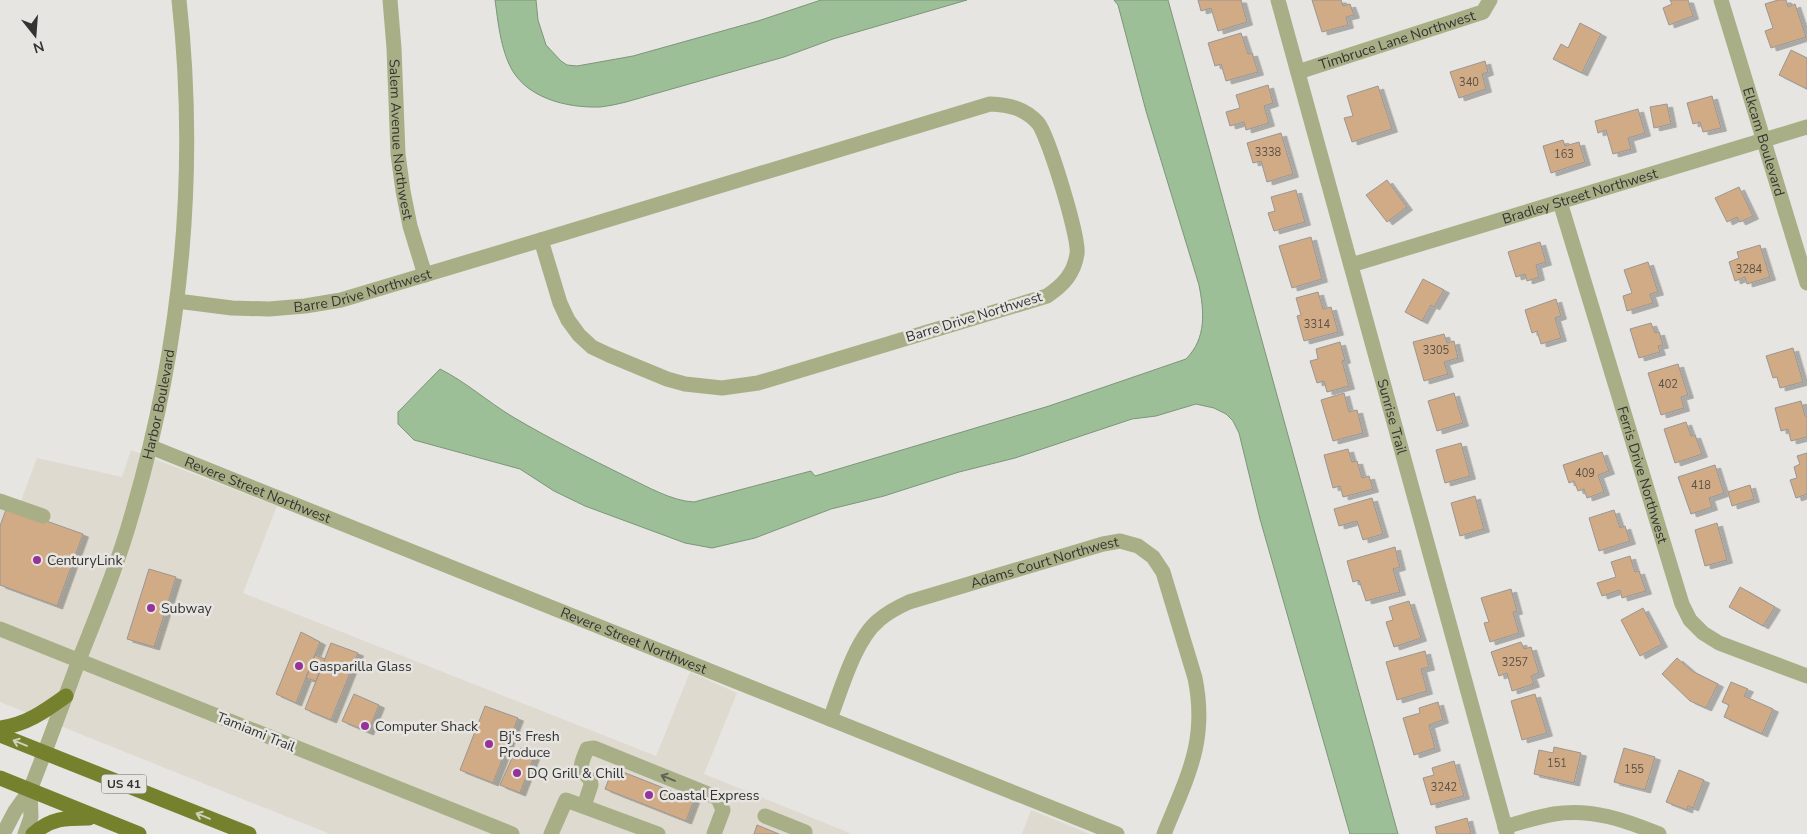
<svg xmlns="http://www.w3.org/2000/svg" width="1807" height="834" font-family="'Nunito Sans',sans-serif">
	<style>
		.built { fill: #dedacf }
		.water { fill: #9cbf97; stroke: #7d9579 }
		.building { fill: #d1ab85; stroke: #999694; filter: url(#shadow) }
		.lines { fill: none; stroke-linecap: round; stroke-linejoin: round }
		.minor { stroke: #a8af86; stroke-width: 15 }
		.major { stroke: #75812d; stroke-width: 15 }
		.oneway { stroke: #cfd1bd }
		.oneway2 { stroke: #626554 }
		.poi-dot { fill: #95339b; stroke: #e6e5e1; stroke-width: 2 }
		.labels { text-anchor: middle; dominant-baseline: central; stroke-width: 5; stroke-linejoin: round; paint-order: stroke }
		.number-label { font-size: 11px; fill: #5b5147 }
		.shield { fill: #e6e5e1; stroke: #696866; stroke-width: 1 }
		.shield-label { font-size: 12px; font-weight: bold; fill: #343332 }
		.street-label { font-size: 14px; fill: #343332; stroke: #e6e5e1 }
		.poi-label { font-size: 14px; fill: #343332; stroke: #e6e5e1; text-anchor: start }
	</style>
	<defs>
		<filter id="shadow"><feDropShadow dx="5.5" dy="3" stdDeviation="0" flood-color="#0004"/></filter>
	</defs>
	<rect width="100%" height="100%" fill="#e6e5e1"/>
	<path class="built" d="M131,450l146,56 -34,87 413,163 34,-84 47,21 -33,81 148,60h-522l-330,-132v-208l21,7 16,-43 85,19z
		M1031,810l59,24h-68z"/>
	<path class="water" d="M495,0h41l2,20 8,25 15,16 6,4 10,1 56,-10 125,-35 63,-21h146l-134,39 -49,18 -158,45c-8,2 -17,4 -26,5 -34,1 -76,-9 -91,-43 -9,-20 -11,-43 -14,-64z
		M1114,0h54l230,834h-48l-90,-315 -21,-86 -6,-12 -7,-7 -12,-6 -18,-4 -40,12 -24,3 -117,39 -56,14 -75,24 -53,13 -76,29 -43,10 -27,-5 -100,-37 -31,-15 -34,-22 -106,-29 -16,-16v-12l42,-43c26,13 48,33 73,48 37,22 76,41 114,60 21,10 45,24 67,25l117,-31 4,5 234,-70 137,-47c21,-21 18,-48 13,-74l-53,-174 -28,-106z"/>
	<path class="building" d="M1198,0h43l6,22 -29,9 -7,-23 -10,3z
		M1312,0h29l2,6 7,-2 4,11 -8,2 2,8 -26,7z
		M1670,0h18l5,16 -24,9 -6,-17 9,-4z
		M1778,0h8l2,7 7,-3 11,33 -35,11 -6,-17 8,-3 -8,-24z
		M1580,23l21,11 -19,39 -29,-14 8,-15 7,4z
		M1241,33l7,21 4,-1 6,19 -32,9 -5,-17 -6,2 -7,-23z
		M1791,50l16,8v31l-28,-14z
		M1485,61l3,11 -6,2 4,15 -27,9 -9,-26z
		M1268,85l5,18 -9,3 5,17 -23,7 -2,-8 -14,4 -4,-14 14,-4 -4,-13z
		M1378,86l14,43 -40,13 -8,-24 9,-2 -6,-20z
		M1712,96l9,32 -18,4 -3,-10 -7,2 -6,-21z
		M1667,104l4,20 -17,4 -4,-21z
		M1638,109l7,24 -17,5 3,11 -18,5 -7,-24 -8,3 -3,-12z
		M1281,133l12,41 -26,8 -6,-21 -8,2 -6,-20z
		M1563,140l2,6 14,-4 6,20 -34,11 -8,-27z
		M1387,180l20,27 -20,15 -21,-27z
		M1739,187l14,29 -13,6 -3,-5 -10,5 -12,-24z
		M1296,190l9,32 -31,9 -6,-18 7,-2 -4,-14z
		M1311,237l11,42 -30,9 -13,-42z
		M1540,242l6,20 -10,3 3,12 -12,4 -2,-7 -9,3 -8,-25z
		M1760,245l10,32 -23,7 -2,-7 -10,4 -6,-19 10,-4 -2,-6z
		M1648,262l10,30 -8,2 3,9 -26,8 -4,-15 9,-3 -8,-23z
		M1423,279l21,11 -10,17 -3,-2 -9,16 -17,-9z
		M1318,292l5,17 8,-2 7,25 -34,9 -7,-25 4,-1 -5,-17z
		M1556,299l5,17 -6,2 6,20 -20,6 -4,-13 -5,2 -7,-23z
		M1651,323l4,10 4,-1 4,13 -5,1 2,6 -21,6 -9,-29z
		M1444,334l3,9 7,-2 4,17 -14,4 4,12 -24,7 -11,-39z
		M1340,342l5,18 -3,1 7,25 -22,6 -3,-11 -7,2 -7,-22 8,-2 -2,-10z
		M1793,348l10,34 -23,6 -3,-11 -4,1 -7,-22z
		M1678,364l10,31 -7,2 3,11 -23,7 -13,-42z
		M1344,393l5,19 8,-2 6,23 -30,8 -12,-41z
		M1454,393l9,30 -26,8 -9,-30z
		M1801,401l4,15h2v21l-16,4 -3,-12 -7,2 -6,-23z
		M1686,422l5,14 4,-1 7,19 -27,9 -11,-34z
		M1461,443l9,33 -25,7 -9,-33z
		M1348,449l4,13 5,-1 5,17 7,-2 4,13 -30,8 -3,-11 -7,2 -9,-33z
		M1602,452l7,19 -11,4 6,17 -17,6 -3,-9 -6,2 -4,-10 -5,2 -6,-18z
		M1807,453v41l-11,4 -6,-18 7,-2 -3,-11 6,-3 -3,-8z
		M1715,465l9,28 -15,5 3,9 -21,7 -13,-37z
		M1750,485l4,14 -22,7 -4,-14z
		M1475,496l9,33 -24,7 -9,-33z
		M1372,498l11,36 -20,6 -6,-19 -18,5 -5,-17z
		M7,507l76,27 -26,72 -57,-21v-59z
		M1614,510l6,18 5,-2 5,15 -31,10 -10,-33z
		M1717,523l10,37 -22,6 -10,-36z
		M1395,547l5,20 -7,2 7,23 -34,9 -7,-21 -6,2 -6,-21z
		M1630,556l5,16 4,-1 7,20 -24,7 -2,-8 -18,6 -5,-13 19,-6 -5,-15z
		M149,569l27,8 -22,70 -27,-8z
		M1740,587l35,20 -12,19 -34,-19z
		M1511,589l6,22 -4,1 6,21 -29,9 -6,-19 5,-1 -8,-24z
		M1409,601l12,37 -27,9 -8,-25 7,-2 -4,-13z
		M1643,608l19,36 -22,12 -19,-36z
		M301,632l19,10 -24,61 -20,-9z
		M1521,642l3,7 7,-2 8,26 -8,3 3,8 -22,7 -5,-18 -8,3 -8,-24z
		M331,643l27,10 -27,67 -26,-11z
		M1425,651l4,16 -8,2 6,22 -30,9 -11,-38z
		M315,655l10,4 -9,22 -10,-3z
		M1677,658l15,13 26,13 -12,24 -16,-7 -28,-27z
		M1731,682l17,7 -4,7 29,13 -11,25 -38,-17 5,-12 -7,-3z
		M354,694l25,11 -11,27 -26,-11z
		M1535,694l12,39 -25,7 -11,-39z
		M1438,702l5,18 -14,5 6,23 -21,7 -11,-37 17,-5 -1,-5z
		M485,706l33,12 -25,65 -33,-13z
		M1554,747l27,6 -7,30 -40,-9 5,-24 14,3z
		M521,748l14,6 -15,39 -20,-8 12,-27 5,2z
		M1624,748l31,9 -10,33 -31,-8z
		M1454,761l10,35 -33,9 -8,-27 11,-3 -2,-7z
		M613,768l81,32 -8,21 -81,-32z
		M1679,770l25,10 -11,28 -5,-2 -1,4 -21,-8z
		M1467,818l4,16h-34l-2,-7z
		M757,825l22,9h-25z"/>
	<g class="lines">
		<g class="minor">
			<path id="s1" d="M390,0l4,48 4,106 5,37 7,35 15,49"/>
			<path id="s2" d="M1278,0l229,834"/>
			<path id="s3" d="M1721,0l86,283"/>
			<path id="s4" d="M1298,72l185,-60 7,-12"/>
			<path d="M990,104c19,1 35,4 48,19 10,12 42,116 39,131 -3,20 -14,31 -30,42l-289,87 -36,5 -37,-4 -18,-5 -58,-24 -17,-8 -13,-12 -11,-15 -8,-17 -19,-63z"/>
			<path id="s5" d="M1560,202l122,402 8,16 13,13 16,10 88,33"/>
			<path id="s6" d="M1351,265l456,-138"/>
			<path id="s7" d="M177,301l55,7 37,1 36,-3 36,-6 200,-60"/>
			<path id="s8" d="M151,447l966,387"/>
			<path d="M0,501l43,15"/>
			<path d="M0,629l512,205"/>
			<path id="s9" d="M830,719c11,-29 25,-80 49,-99 9,-8 19,-13 30,-18l194,-58 17,-3 18,5 15,11 10,15 32,106c13,63 -8,99 -31,156"/>
			<path d="M584,806l7,-21 -1,-6c-13,-11 -9,-15 -3,-30l7,-1 124,50 5,12 -9,24"/>
			<path d="M765,816l40,16v2"/>
			<path d="M1505,827c16,-5 32,-10 49,-13 37,-6 71,6 105,20"/>
			<path id="s10" d="M3,834l12,-23 15,-21c17,-43 33,-87 49,-130 19,-48 39,-96 53,-146 49,-167 66,-341 47,-514"/>
			<path d="M25,834l6,-17 -1,-27"/>
			<path d="M551,834l15,-34 92,34"/>
		</g>
		<path class="major" d="M0,728c26,-3 45,-17 66,-32
			M0,735l249,99
			M0,778l139,56
			M33,834c18,-16 32,-16 56,-16"/>
	</g>
	<defs><path id="oneway-shaft" d="M-6 0H5M1.5-3L5.5 0L1.5 3" fill="none" stroke-width="1.6" stroke-linecap="round" stroke-linejoin="round" transform="scale(1.25)"/></defs>
	<g class="oneway">
		<use href="#oneway-shaft" transform="translate(20 743) rotate(-158)"/>
		<use href="#oneway-shaft" transform="translate(203 816) rotate(-158)"/>
	</g>
	<use class="oneway2" href="#oneway-shaft" transform="translate(668 778) rotate(-158)"/>
	<g class="poi-dot">
		<circle cx="37" cy="560" r="5"/>
		<circle cx="151" cy="608" r="5"/>
		<circle cx="299" cy="666" r="5"/>
		<circle cx="365" cy="726" r="5"/>
		<circle cx="489" cy="744" r="5"/>
		<circle cx="517" cy="773" r="5"/>
		<circle cx="649" cy="795" r="5"/>
	</g>
	<g class="labels">
		<g class="number-label">
			<text x="1469" y="82">340</text>
			<text x="1268" y="152">3338</text>
			<text x="1564" y="154">163</text>
			<text x="1749" y="269">3284</text>
			<text x="1317" y="324">3314</text>
			<text x="1436" y="350">3305</text>
			<text x="1668" y="384">402</text>
			<text x="1585" y="473">409</text>
			<text x="1701" y="485">418</text>
			<text x="1515" y="662">3257</text>
			<text x="1557" y="763">151</text>
			<text x="1634" y="769">155</text>
			<text x="1444" y="787">3242</text>
		</g>
		<rect class="shield" x="101.5" y="774.5" width="45" height="19" rx="4"/>
		<g class="shield-label">
			<text x="124" y="784">US 41</text>
		</g>
		<g class="street-label">
			<text stroke="none"><textPath href="#s4" startOffset="104">Timbruce Lane Northwest</textPath></text>
			<text stroke="none"><textPath href="#s1" startOffset="140">Salem Avenue Northwest</textPath></text>
			<text stroke="none"><textPath href="#s3" startOffset="148">Elkcam Boulevard</textPath></text>
			<text stroke="none"><textPath href="#s6" startOffset="239">Bradley Street Northwest</textPath></text>
			<text stroke="none"><textPath href="#s7" startOffset="188">Barre Drive Northwest</textPath></text>
			<text transform="translate(974 317) rotate(-17)">Barre Drive Northwest</text>
			<text stroke="none"><textPath href="#s10" startOffset="459">Harbor Boulevard</textPath></text>
			<text stroke="none"><textPath href="#s2" startOffset="432">Sunrise Trail</textPath></text>
			<text stroke="none"><textPath href="#s5" startOffset="285">Ferris Drive Northwest</textPath></text>
			<text stroke="none"><textPath href="#s8" startOffset="115">Revere Street Northwest</textPath></text>
			<text stroke="none"><textPath href="#s9" startOffset="288">Adams Court Northwest</textPath></text>
			<text stroke="none"><textPath href="#s8" startOffset="520">Revere Street Northwest</textPath></text>
			<text transform="translate(256 732) rotate(22)">Tamiami Trail</text>
		</g>
		<g class="poi-label">
			<text x="47" y="560">CenturyLink</text>
			<text x="161" y="608">Subway</text>
			<text x="309" y="666">Gasparilla Glass</text>
			<text x="375" y="726">Computer Shack</text>
			<text x="499" y="736">Bj's Fresh<tspan x="499" dy="16">Produce</tspan></text>
			<text x="527" y="773">DQ Grill &amp; Chill</text>
			<text x="659" y="795">Coastal Express</text>
		</g>
	</g>
	<g transform="translate(35 35) rotate(163)" stroke="#e6e5e1" stroke-width="4" paint-order="stroke">
	<path d="M0-4L9 19L0 12L-9 19Z" fill="#343332"/>
	<text y="-8" font-size="14" font-weight="bold" text-anchor="middle" fill="#343332">N</text>
	</g>
</svg>
